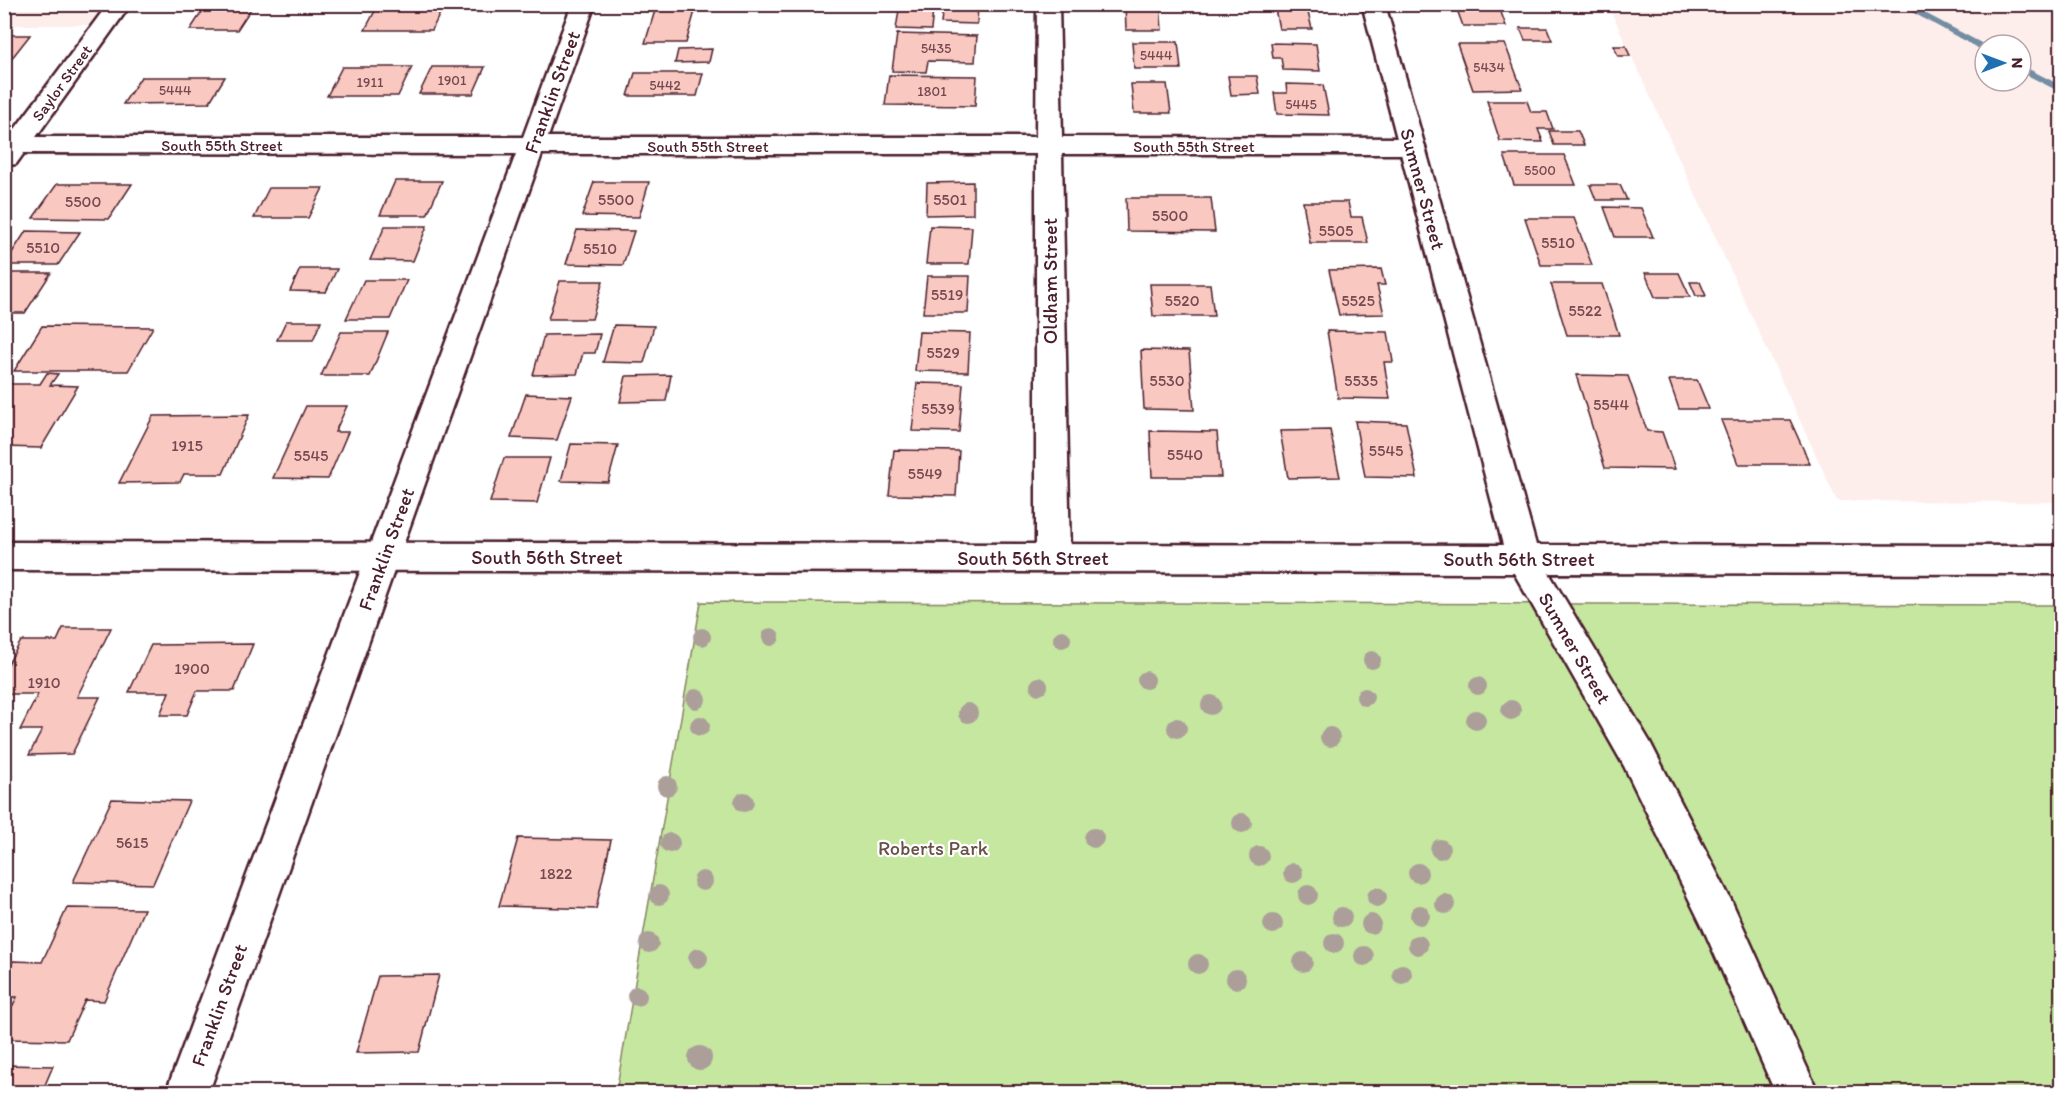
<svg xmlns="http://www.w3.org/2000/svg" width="2066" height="1097" font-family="Itim,sans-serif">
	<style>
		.built { fill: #fdeeec; fill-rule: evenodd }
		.green { fill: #c5e79f; stroke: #888365; stroke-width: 1.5 }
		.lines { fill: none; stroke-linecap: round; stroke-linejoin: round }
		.stream { fill: #738da2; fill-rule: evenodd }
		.building { fill: #f8c8c1; stroke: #4a1f2b; stroke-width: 1.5 }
		.street-casing { stroke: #4a1f2b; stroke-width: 5 }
		.secondary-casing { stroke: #4a1f2b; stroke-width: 5 }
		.street { fill: #fff; fill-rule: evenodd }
		.secondary { fill: #fff; fill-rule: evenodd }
		.tree { fill: #ac9f9a }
		.labels { text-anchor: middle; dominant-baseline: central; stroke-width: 4.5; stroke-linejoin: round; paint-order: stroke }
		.far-number-label { font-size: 14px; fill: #764950 }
		.far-street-label { font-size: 16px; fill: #4a1f2b; stroke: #fff }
		.number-label { font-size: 16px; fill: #764950 }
		.street-label { font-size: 20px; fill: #4a1f2b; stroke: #fff }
		.park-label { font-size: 20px; fill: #695148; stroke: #fff }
	</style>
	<rect width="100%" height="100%" fill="#fff"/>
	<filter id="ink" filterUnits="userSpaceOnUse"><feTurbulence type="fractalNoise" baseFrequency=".0167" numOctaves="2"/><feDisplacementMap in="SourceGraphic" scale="12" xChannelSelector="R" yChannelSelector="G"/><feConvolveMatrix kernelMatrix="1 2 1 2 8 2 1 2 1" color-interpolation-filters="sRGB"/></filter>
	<g filter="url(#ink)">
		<path class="built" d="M5,5h115l-15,20h-100z
			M1608,5h453v497l-224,-1zM1985,45h36v36h-36z"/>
		<path class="green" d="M701,602l1360,3v487h-1445z"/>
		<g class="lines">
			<path class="stream" d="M1897,4h11l77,41v7z
				M2021,65l41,21v7l-41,-21z"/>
		</g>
		<path class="building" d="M207,4h47l-17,26h-47z
			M470,4h35l-3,7 -35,1z
			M657,4h40l-11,39h-41z
			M943,4h35l-1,20 -36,-1z
			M1125,4h35l2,26h-36z
			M1274,4h32l6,25h-33z
			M1455,4h43l8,22h-43z
			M376,9h66l-10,21h-67z
			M899,10h34l-2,20 -35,-1z
			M1520,28h27l5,12h-27z
			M897,34l80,2 -2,26 -47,-1 -2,11 -34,-1z
			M4,35h26l-22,28h-4z
			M1132,42h46l3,27h-47z
			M1271,43l45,1 4,27 -37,-1 -2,-12h-8z
			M1457,44h48l17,45 -49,1z
			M1614,46h12l4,10h-12z
			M712,49l-3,13 -34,1 3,-13z
			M342,67h70l-14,29h-71z
			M432,67h53l-12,27h-54z
			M635,73h68l-6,23h-69z
			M889,75l88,1 -2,30 -90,-1z
			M1228,76h29l3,18 -29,1z
			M141,77h84l-16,26 -86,1z
			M1131,84h36l4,29h-37z
			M1286,84l37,1 6,30 -52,-1 -3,-21h13z
			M1487,101h40l4,11h16l6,17h-15l5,13 -43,-1z
			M1549,131h29l6,14h-30z
			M1504,155h60l12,30h-62z
			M395,181h47l-15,34h-47z
			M594,182h55l-10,35 -57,-1z
			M973,182v32l-47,1 1,-32z
			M57,184h75l-23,35 -76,-1z
			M1590,185h30l7,15h-31z
			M269,188h54l-15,30h-54z
			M1126,198h85l4,34 -88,-1z
			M1303,202h45l3,15h11l6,26h-58z
			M1604,207l37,1 12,29h-38z
			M1525,218h49l18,47h-51z
			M385,226h42l-14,35 -43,-1z
			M930,226l42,1 -3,37h-43z
			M577,230l57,1 -11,34 -57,-1z
			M26,231l54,1 -22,33h-54z
			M300,269h37l-11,23 -36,-1z
			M1381,269l4,16h-8l7,29 -45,1 -10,-45z
			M4,273h47l-26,40h-21z
			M1645,273h34l11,24h-35z
			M927,276h43l-2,37h-45z
			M364,280h43l-17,39h-44z
			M560,281h43l-11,38h-44z
			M1690,282h10l6,14h-10z
			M1150,284h60l4,32h-61z
			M1551,284h51l17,51h-52z
			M286,321h35l-8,19h-36z
			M614,325l40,1 -10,37 -41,-1z
			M42,326l111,1 -25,44h-114z
			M1327,331l61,1 5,30h-9l6,37 -52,-1z
			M341,332h47l-18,44h-49z
			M919,332l51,1 -2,39 -53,-1z
			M600,334l-5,19h-12l-6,21 -44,1 11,-40z
			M1141,350l48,1 5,59 -50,-1z
			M47,373l11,1 -8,11 28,1 -37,62 -37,-1v-63h36z
			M671,375l-5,26 -46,1 6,-26z
			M1576,375l52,1 19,55 15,1 13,37 -70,-1z
			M1669,380h28l12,29h-30z
			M917,383l46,1 -4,48 -47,-1z
			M526,394l46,2 -15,44 -46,-2z
			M306,406h41l-12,26h13l-20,47 -55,-1z
			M249,415l-26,59h-39l-4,8 -61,1 34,-67z
			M1721,420h69l20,44h-72z
			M1355,421l51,2 11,55 -52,-1z
			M1330,430l10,47 -52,1 -8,-47z
			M1150,431l67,1 4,45h-69z
			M571,444l47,1 -10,37 -47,-1z
			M894,450l65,1 -3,45 -67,-1z
			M504,458h46l-13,45 -47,-1z
			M63,628h48l-34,69h23l-28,57 -43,1 13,-25h-22l18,-36h-34v-23l17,-30h36z
			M253,644l-19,47h-37l-10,24h-27l9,-23h-40l22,-47z
			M112,799l77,2 -36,83 -80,-2z
			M518,838l93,2 -15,69 -97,-3z
			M67,908l77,1 -40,92 -19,-1 -18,40 -63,-1v-16l13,-26h-13v-18l9,-18 29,1z
			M439,975l-20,77 -63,1 22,-77z
			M4,1065l49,1 -11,26h-38z"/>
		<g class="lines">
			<g class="street-casing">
				<path id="street" d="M108,4h23l-95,133h487l49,-133h23l-47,133h488l1,-133h22l3,133 350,1 9,2 4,6 -4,6 -9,2h-350l8,404 -5,10 -12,4 -12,-4 -5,-10v-404h-494l-333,938h-43l350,-938 -492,-1 -8,11 -12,2v-29h5z"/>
			</g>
			<g class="secondary-casing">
				<path id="secondary" d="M1362,4h23l151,541 526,1v28l-513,-1 101,169 82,160 86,190h-43l-71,-162 -80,-164 -110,-193 -1510,-3v-28l1499,3z"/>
			</g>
			<use href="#street" class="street"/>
			<use href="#secondary" class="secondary"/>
		</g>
		<g class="tree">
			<circle cx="702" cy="637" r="9"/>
			<circle cx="771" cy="637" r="9"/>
			<circle cx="1062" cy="639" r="9"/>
			<circle cx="1372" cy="660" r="9"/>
			<circle cx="1146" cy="680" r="9"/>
			<circle cx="1039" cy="686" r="9"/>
			<circle cx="1478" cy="686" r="9"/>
			<circle cx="1365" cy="697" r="9"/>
			<circle cx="696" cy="699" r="10"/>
			<circle cx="1211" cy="705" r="10"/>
			<circle cx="1511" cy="710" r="10"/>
			<circle cx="968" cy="713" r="10"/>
			<circle cx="1476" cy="720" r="10"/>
			<circle cx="700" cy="726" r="10"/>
			<circle cx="1177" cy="728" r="10"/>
			<circle cx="1330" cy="737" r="10"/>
			<circle cx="667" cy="786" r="10"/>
			<circle cx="744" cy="802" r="10"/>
			<circle cx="1242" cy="823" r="10"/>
			<circle cx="1094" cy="838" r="10"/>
			<circle cx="670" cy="843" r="10"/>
			<circle cx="1440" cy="849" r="10"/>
			<circle cx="1259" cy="856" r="10"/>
			<circle cx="1293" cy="873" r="10"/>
			<circle cx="1418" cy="873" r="10"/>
			<circle cx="703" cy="881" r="10"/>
			<circle cx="659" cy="895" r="10"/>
			<circle cx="1308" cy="895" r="10"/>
			<circle cx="1377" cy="897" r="10"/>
			<circle cx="1445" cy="904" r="10"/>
			<circle cx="1420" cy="915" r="10"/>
			<circle cx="1342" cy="917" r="10"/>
			<circle cx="1273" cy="924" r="10"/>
			<circle cx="1371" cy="924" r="10"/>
			<circle cx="649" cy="943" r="10"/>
			<circle cx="1334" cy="943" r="10"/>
			<circle cx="1418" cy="945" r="10"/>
			<circle cx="1364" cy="956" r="10"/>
			<circle cx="698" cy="958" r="10"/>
			<circle cx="1303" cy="962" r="10"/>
			<circle cx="1198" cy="964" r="10"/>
			<circle cx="1402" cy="974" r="10"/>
			<circle cx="1236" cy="979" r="10"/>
			<circle cx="637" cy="996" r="10"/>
			<circle cx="700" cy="1058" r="12"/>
		</g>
	</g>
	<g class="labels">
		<g class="far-number-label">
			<text x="936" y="48">5435</text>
			<text x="1156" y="55">5444</text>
			<text x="1489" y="67">5434</text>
			<text x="452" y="80">1901</text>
			<text x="370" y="82">1911</text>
			<text x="665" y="85">5442</text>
			<text x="175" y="90">5444</text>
			<text x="932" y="91">1801</text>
			<text x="1301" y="104">5445</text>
			<text x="1540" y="170">5500</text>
		</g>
		<g class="far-street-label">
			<text transform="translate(62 83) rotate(-54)">Saylor Street</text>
			<text x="222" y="145">South 55th Street</text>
			<text x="708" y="146">South 55th Street</text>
			<text x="1194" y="146">South 55th Street</text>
		</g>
		<g class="number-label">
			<text x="616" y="199">5500</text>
			<text x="950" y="199">5501</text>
			<text x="83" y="201">5500</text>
			<text x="1170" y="215">5500</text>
			<text x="1336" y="230">5505</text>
			<text x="1558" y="242">5510</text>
			<text x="43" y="247">5510</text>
			<text x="600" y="248">5510</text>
			<text x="947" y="294">5519</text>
			<text x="1182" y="300">5520</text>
			<text x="1358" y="300">5525</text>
			<text x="1585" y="310">5522</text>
			<text x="943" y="352">5529</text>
			<text x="1167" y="380">5530</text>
			<text x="1361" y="380">5535</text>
			<text x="1611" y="404">5544</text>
			<text x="938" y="408">5539</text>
			<text x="187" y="445">1915</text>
			<text x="1386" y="450">5545</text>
			<text x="1185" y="454">5540</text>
			<text x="311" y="455">5545</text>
			<text x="925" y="473">5549</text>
			<text x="192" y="668">1900</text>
			<text x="44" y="682">1910</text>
			<text x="132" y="842">5615</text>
			<text x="556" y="873">1822</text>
		</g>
		<g class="street-label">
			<text transform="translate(552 92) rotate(-70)">Franklin Street</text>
			<text transform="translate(1423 189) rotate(75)">Sumner Street</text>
			<text transform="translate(1050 281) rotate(-90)">Oldham Street</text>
			<text transform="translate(386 549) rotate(-70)">Franklin Street</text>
			<text x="547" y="557">South 56th Street</text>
			<text x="1033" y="558">South 56th Street</text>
			<text x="1519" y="559">South 56th Street</text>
			<text transform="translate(1575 648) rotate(60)">Sumner Street</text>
			<text transform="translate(219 1005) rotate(-70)">Franklin Street</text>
		</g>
		<g class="park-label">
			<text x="933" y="848">Roberts Park</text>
		</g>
	</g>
	<rect width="2066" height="1097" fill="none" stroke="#fff" stroke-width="24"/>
	<rect x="12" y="12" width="2042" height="1073" fill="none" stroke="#4a1f2b" stroke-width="2" filter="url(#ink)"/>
	<g transform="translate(2003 63) rotate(90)"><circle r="28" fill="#ffffff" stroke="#b7a5aa" stroke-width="1.5"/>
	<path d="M0-4.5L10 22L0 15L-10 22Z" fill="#1f6fb2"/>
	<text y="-9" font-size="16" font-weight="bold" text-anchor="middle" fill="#4a1f2b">N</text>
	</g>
</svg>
